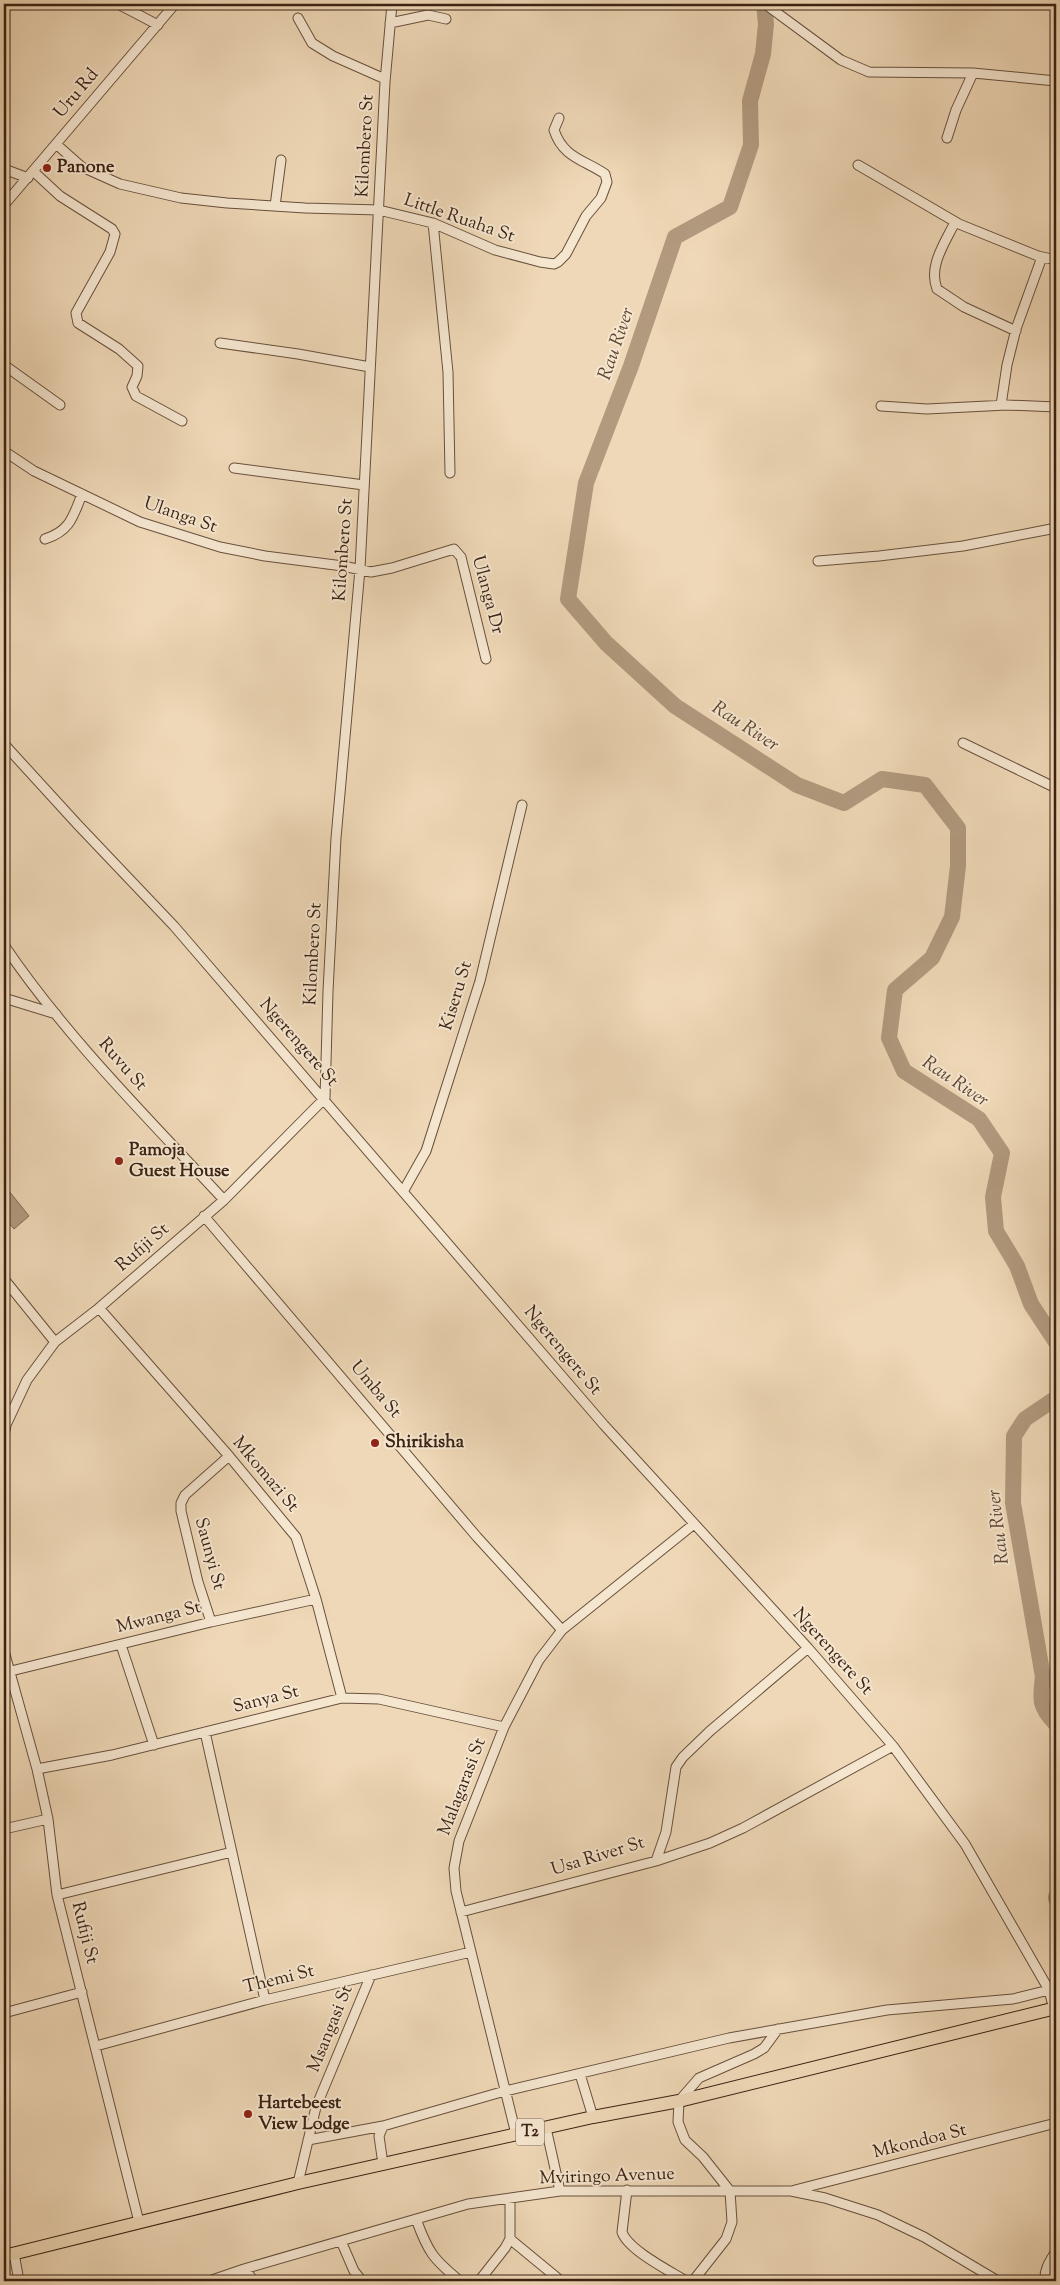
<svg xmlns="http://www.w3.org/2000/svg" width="1060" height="2285" font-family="'Sorts Mill Goudy',serif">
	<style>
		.water { fill: #b29a7f; stroke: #826a54 }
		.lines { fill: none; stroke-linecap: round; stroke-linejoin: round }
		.river { stroke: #b29a7f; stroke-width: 16 }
		.minor-casing { stroke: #68503c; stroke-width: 11 }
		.highway-casing { stroke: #3b2213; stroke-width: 14 }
		.minor { stroke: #f5e6d0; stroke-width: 9 }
		.highway { stroke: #efd8b7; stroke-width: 12 }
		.poi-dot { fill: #8f2418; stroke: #f5e6d0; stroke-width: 2 }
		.labels { text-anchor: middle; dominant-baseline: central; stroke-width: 4; stroke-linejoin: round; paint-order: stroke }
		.shield { fill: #f5e6d0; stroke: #735d4c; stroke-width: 1 }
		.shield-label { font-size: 16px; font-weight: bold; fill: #3b2213 }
		.street-label { font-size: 18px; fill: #3b2213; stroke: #f5e6d0 }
		.poi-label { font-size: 18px; font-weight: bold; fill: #3b2213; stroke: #f5e6d0; text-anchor: start }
		.water-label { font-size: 19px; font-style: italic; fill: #5f4633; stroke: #f5e6d0 }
	</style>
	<rect width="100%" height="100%" fill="#efd8b7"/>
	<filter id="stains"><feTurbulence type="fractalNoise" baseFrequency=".004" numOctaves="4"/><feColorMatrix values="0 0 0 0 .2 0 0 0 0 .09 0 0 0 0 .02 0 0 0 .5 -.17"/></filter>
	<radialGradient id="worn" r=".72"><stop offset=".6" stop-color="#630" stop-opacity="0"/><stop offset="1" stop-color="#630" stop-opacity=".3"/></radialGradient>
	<path class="water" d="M9,1191l20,25 -15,13 -10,-12v-22z"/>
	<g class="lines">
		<path class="river" d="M764,4l2,20 -3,30 -13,47 1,44 -21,62 -55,30 -44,129 -45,117 -18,116 38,44 69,63 122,79 47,18 38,-24 43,6 33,43v38l-6,51 -20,41 -37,32 -6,48 15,33 75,48 23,34 -9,44 3,34 21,35 14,38 25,38
			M1056,1398l-31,21 -11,17 -1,67 30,174c-3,23 -4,30 13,47
			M1056,1897v2"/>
		<g class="minor-casing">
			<path id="minor" d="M118,4l40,21
				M765,4l76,56 28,12 104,1 83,8
				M298,18l14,25 21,13 52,23
				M390,23l38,-8 18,4
				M947,138l9,-28 17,-37
				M56,144l26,23 38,17 61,14 46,5 78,5 74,2 54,13 62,27 45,12 14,2 4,-2 8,-8 20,-38 15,-18 6,-16 -2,-8c-20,-14 -42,-16 -51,-44l5,-12
				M858,165l101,59 79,32 18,4
				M4,169l24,9
				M33,171l27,25 52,33 3,5 -5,18 -34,61 2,10 41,26 19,17 -1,10 -5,11 4,9 46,25
				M4,205l171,-201
				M275,206l6,-46
				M955,222c-10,21 -27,44 -18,67l27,18 52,24
				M433,223l15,149 2,101
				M220,343l78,11 72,13
				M4,365l56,40
				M1001,405l6,-40 9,-36 26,-72
				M881,406l46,3 80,-4 49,2
				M4,451l30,20 106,51 80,25 45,9 78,10 28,6 21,-4 62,-19 7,8 25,102
				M234,468l130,17
				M45,539c25,-8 28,-22 37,-45
				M818,561l61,-5 84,-10 93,-18
				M963,743l93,45
				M4,744l74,81 96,101 430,499 204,223 85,98 72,98 84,146 7,28
				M4,945c63,93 144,173 220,255
				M4,998l52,16
				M404,1190l22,-39 54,-170 42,-176
				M204,1216l273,321 85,93
				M4,1279l51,63
				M99,1308l130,148 67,81 20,62 26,99
				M4,1436l2,-11 21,-45 28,-38 44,-34 125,-108 101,-102 3,-107 8,-153 24,-269 25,-487 7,-78
				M211,1622l-13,-40 -17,-71v-8l4,-8 44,-39
				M121,1645l33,100
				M4,1651l33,118 11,50 9,76 82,327
				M11,1671l200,-49 105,-23
				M205,1732l60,268
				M37,1769l75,-14 230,-57 37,1 125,28
				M4,1829l44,-10
				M656,1861l10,-29 10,-65 7,-10 27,-26 98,-83
				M57,1895l175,-43
				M461,1912l195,-51 54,-18 33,-15 150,-82
				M4,2013l78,-21
				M96,2046l169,-46 206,-48
				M580,2074l13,43
				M546,2128l14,63
				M516,2134l-60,-243 -2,-23 5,-27 45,-114 35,-67 23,-30 132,-106
				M308,2140l75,-14
				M383,2164l-4,-28 4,-10 122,-35 224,-53 158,-28 126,-11 36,-9
				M298,2183l18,-76 55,-132
				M627,2190l-5,42c6,18 48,39 64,49
				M795,2190l261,-67
				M416,2219c12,33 17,40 44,62
				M510,2239l51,42
				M341,2241l13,30 8,10
				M14,2253l5,28
				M244,2269l10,12
				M209,2281l35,-12 224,-65 92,-13h231l34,7 53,17 46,22 74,44
				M479,2281l26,-33 5,-9v-40
				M693,2281l33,-42 6,-17 -2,-31 -27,-34 -18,-17 -7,-18 1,-21 20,-23 55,-24 10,-6 14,-19
				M1045,2281c-1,-12 5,-20 11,-30"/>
		</g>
		<g class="highway-casing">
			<path id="highway" d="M4,2256l294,-73 295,-66 86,-16 377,-93"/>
		</g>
		<use href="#minor" class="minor"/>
		<use href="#highway" class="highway"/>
	</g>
	<g class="poi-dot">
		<circle cx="47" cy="168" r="5"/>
		<circle cx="119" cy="1161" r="5"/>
		<circle cx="375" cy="1443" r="5"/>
		<circle cx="248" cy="2114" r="5"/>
	</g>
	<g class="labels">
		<rect class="shield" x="516" y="2118.5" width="28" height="27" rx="4"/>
		<g class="shield-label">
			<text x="530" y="2132">T2</text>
		</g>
		<g class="street-label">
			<text transform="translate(77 94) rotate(-50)">Uru Rd</text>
			<text transform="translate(366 146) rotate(-87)">Kilombero St</text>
			<text transform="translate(459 219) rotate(19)">Little Ruaha St</text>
			<text transform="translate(180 516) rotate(19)">Ulanga St</text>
			<text transform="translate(344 550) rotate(-86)">Kilombero St</text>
			<text transform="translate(487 595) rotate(75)">Ulanga Dr</text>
			<text transform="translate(314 954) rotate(-87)">Kilombero St</text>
			<text transform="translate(457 996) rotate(-73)">Kiseru St</text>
			<text transform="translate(298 1043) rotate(49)">Ngerengere St</text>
			<text transform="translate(122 1065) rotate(49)">Ruvu St</text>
			<text transform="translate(143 1248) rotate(-41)">Rufiji St</text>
			<text transform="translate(562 1351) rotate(50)">Ngerengere St</text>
			<text transform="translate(375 1390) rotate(50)">Umba St</text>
			<text transform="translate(265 1475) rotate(50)">Mkomazi St</text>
			<text transform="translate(209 1554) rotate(75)">Saunyi St</text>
			<text transform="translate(159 1618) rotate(-14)">Mwanga St</text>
			<text transform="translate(832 1652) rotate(48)">Ngerengere St</text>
			<text transform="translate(266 1700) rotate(-14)">Sanya St</text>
			<text transform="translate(463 1787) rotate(-69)">Malagarasi St</text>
			<text transform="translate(598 1857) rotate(-17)">Usa River St</text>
			<text transform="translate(84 1933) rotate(76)">Rufiji St</text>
			<text transform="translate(279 1980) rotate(-14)">Themi St</text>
			<text transform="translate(331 2029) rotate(-68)">Msangasi St</text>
			<text transform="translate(920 2142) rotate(-14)">Mkondoa St</text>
			<text transform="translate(607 2177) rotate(-2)">Mviringo Avenue</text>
		</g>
		<g class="poi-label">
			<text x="57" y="168">Panone</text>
			<text x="129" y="1151">Pamoja<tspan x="129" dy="21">Guest House</tspan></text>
			<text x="385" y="1443">Shirikisha</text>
			<text x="258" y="2104">Hartebeest<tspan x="258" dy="21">View Lodge</tspan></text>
		</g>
		<g class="water-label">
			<text transform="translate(617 344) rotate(-71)">Rau River</text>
			<text transform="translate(745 727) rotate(33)">Rau River</text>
			<text transform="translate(955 1082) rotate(34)">Rau River</text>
			<text transform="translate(999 1527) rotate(-97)">Rau River</text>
		</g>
	</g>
	<rect width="1060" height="2285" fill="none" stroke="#efd8b7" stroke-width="20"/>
	<rect x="5" y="5" width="1050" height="2275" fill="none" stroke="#3b2213" stroke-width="2.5"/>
	<rect x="10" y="10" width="1040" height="2265" fill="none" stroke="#3b2213"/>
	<rect width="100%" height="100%" filter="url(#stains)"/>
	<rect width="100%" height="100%" fill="url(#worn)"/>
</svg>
